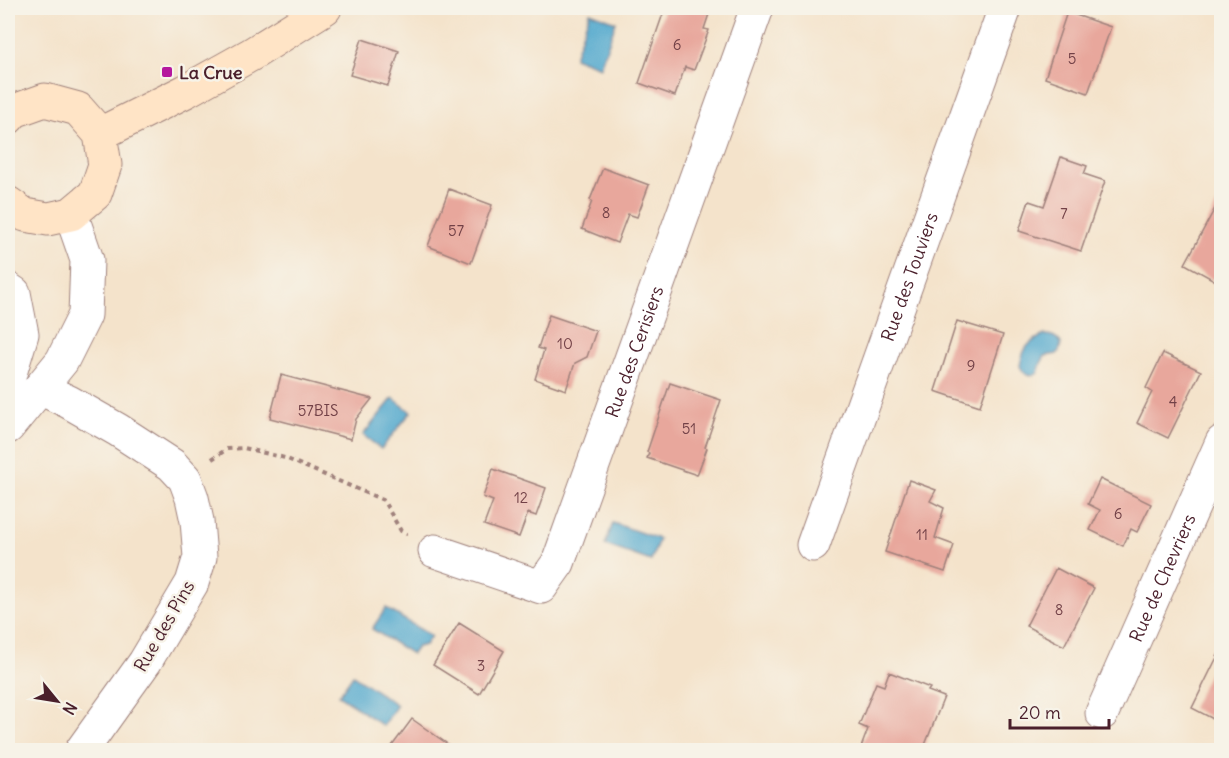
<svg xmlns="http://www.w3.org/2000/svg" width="1229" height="758" font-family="Delius,sans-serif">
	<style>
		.water { fill: #52a9ce; stroke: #4e647c; stroke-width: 1.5 }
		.building { fill: #e8a79c }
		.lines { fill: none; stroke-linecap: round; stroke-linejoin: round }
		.minor-casing { stroke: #9f817b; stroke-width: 35 }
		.secondary-casing { stroke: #9f817b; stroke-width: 35 }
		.path { stroke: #9f817b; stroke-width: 4; stroke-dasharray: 4.5 4.5; stroke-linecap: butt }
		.minor { stroke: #fff; stroke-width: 33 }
		.secondary { stroke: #ffe4c6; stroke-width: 33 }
		.poi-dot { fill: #b5179e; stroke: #f7f3e8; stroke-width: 2 }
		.labels { text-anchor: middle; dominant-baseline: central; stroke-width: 5; stroke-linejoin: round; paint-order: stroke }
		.number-label { font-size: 15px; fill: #724147 }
		.poi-label { font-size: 18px; font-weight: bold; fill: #4a1f2b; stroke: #f7f3e8; text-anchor: start }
		.street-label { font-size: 18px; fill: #4a1f2b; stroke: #f7f3e8 }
	</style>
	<rect width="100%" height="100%" fill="#f7f3e8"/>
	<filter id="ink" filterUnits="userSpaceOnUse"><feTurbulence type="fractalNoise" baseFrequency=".0167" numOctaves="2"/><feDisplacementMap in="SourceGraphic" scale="12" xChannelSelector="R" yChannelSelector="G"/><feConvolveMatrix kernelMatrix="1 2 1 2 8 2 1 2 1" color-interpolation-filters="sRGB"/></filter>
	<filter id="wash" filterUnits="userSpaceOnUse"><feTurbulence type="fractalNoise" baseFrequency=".008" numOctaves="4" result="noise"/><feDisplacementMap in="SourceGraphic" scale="24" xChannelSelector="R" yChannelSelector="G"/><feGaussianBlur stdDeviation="1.35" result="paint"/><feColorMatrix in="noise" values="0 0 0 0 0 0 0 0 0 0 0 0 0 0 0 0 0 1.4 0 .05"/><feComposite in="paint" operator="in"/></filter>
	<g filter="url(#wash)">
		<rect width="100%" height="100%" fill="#f4e3cb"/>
		<path class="water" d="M590,12l26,10 -16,45 -26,-10z
			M1045,335c8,0 11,2 16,8l-1,6 -3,5 -12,2 -4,7 -3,10c-9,5 -14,2 -18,-7 3,-18 8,-24 25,-31z
			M393,398l18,14 -30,37 -18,-14z
			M613,523l46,16 -8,22 -46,-16z
			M386,608l45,28 -6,9 -8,2 -5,7 -40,-25z
			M353,675l44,30 -14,21 -44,-31z"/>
		<g id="blocks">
			<path class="building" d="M665,8h46l-7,21 5,1 -15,40 -9,-3 -10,29 -36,-13z
				M1067,12l44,15 -23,66 -43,-15z
				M362,39l37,12 -11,35 -38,-11z
				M1061,157l26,9 -3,8 21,7 -24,70 -62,-20 10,-30 15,5z
				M603,168l46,17 -12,32 -9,-3 -11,29 -35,-14 10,-28 -2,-1z
				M449,189l43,16 -21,58 -43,-17z
				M1221,197v87l-36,-20z
				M549,315l47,16 -9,26 -12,6 -9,27 -31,-11 9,-29 -6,-2z
				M957,321l46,14 -23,71 -45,-15z
				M1163,353l38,18 -33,67 -31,-15 15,-31 -6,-4z
				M281,375l91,24 -16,20 -5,20 -81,-21z
				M670,383l51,17 -16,47 2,1 -10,27 -50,-17 2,-5 -2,-1z
				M493,469l53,19 -10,28 -8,-3 -9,24 -35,-12 9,-24 -10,-4z
				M1100,479l51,25 -14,28 -6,-3 -8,17 -33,-16 10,-20 -12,-6z
				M909,480l27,10 -6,11 14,7 -9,30 19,7 -9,27 -60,-20z
				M1056,568l38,20 -30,58 -38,-20z
				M459,623l45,28 -25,43 -46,-29z
				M1221,649v74l-29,-15z
				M889,672l41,16 -2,3 16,6 -21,53h-63l8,-21 -9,-4 17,-42 8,3z
				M412,719l44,31h-67z"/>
		</g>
	</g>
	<g filter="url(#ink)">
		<use href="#blocks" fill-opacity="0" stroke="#9f817b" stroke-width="1.5"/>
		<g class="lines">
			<g class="minor-casing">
				<g id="minor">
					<path d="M8,289l6,4 8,41 -14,46"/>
					<path d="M40,388l29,14 49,28 54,35 13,14 7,19 5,23 3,36 -8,26 -47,79 -63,88"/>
					<path d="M8,427l54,-66 23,-46 2,-55 -16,-46"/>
					<path id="s1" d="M813,545l192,-537"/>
					<path id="s2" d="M435,551l106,36 17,-24 199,-555"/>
					<path id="s3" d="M1102,713l120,-271"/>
				</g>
			</g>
			<g class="secondary-casing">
				<path id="secondary" d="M8,118l6,-7 31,-11 33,9 22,25 5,31 -10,29 -24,20 -23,5 -23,-4 -17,-12
					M100,134l86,-43 66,-37 73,-46"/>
			</g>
			<path class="path" d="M212,459l15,-10 17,-1 41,10 98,42 18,31 6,3"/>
			<use href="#minor" class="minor"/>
			<use href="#secondary" class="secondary"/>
		</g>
	</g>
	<rect class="poi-dot" x="161" y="66" width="12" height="12" rx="3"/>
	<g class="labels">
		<g class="number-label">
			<text x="677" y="44">6</text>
			<text x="1072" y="58">5</text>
			<text x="606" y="212">8</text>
			<text x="1064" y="213">7</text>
			<text x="456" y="230">57</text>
			<text x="565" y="343">10</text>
			<text x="971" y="365">9</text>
			<text x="1173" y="401">4</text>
			<text x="318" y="410">57BIS</text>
			<text x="689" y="428">51</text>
			<text x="521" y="497">12</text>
			<text x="1118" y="513">6</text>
			<text x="922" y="534">11</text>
			<text x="1059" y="609">8</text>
			<text x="481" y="665">3</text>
		</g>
		<g class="poi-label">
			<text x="179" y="72">La Crue</text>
		</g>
		<g class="street-label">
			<text stroke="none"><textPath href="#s1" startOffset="285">Rue des Touviers</textPath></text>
			<text stroke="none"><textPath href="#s2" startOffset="366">Rue des Cerisiers</textPath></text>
			<text stroke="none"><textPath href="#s3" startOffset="148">Rue de Chevriers</textPath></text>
			<text transform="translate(164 626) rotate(-60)">Rue des Pins</text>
		</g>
	</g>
	<rect width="1229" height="758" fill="none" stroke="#f7f3e8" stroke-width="30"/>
	<g transform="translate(57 701) rotate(120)" stroke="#f7f3e8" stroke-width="4.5" paint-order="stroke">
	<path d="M0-4.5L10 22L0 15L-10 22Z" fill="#4a1f2b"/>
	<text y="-9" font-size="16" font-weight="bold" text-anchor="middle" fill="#4a1f2b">N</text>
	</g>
	<path d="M1010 719v9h99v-9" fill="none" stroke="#4a1f2b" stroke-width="3"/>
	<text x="1019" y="719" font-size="18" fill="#4a1f2b" stroke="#f7f3e8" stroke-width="4.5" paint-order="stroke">20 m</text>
</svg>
